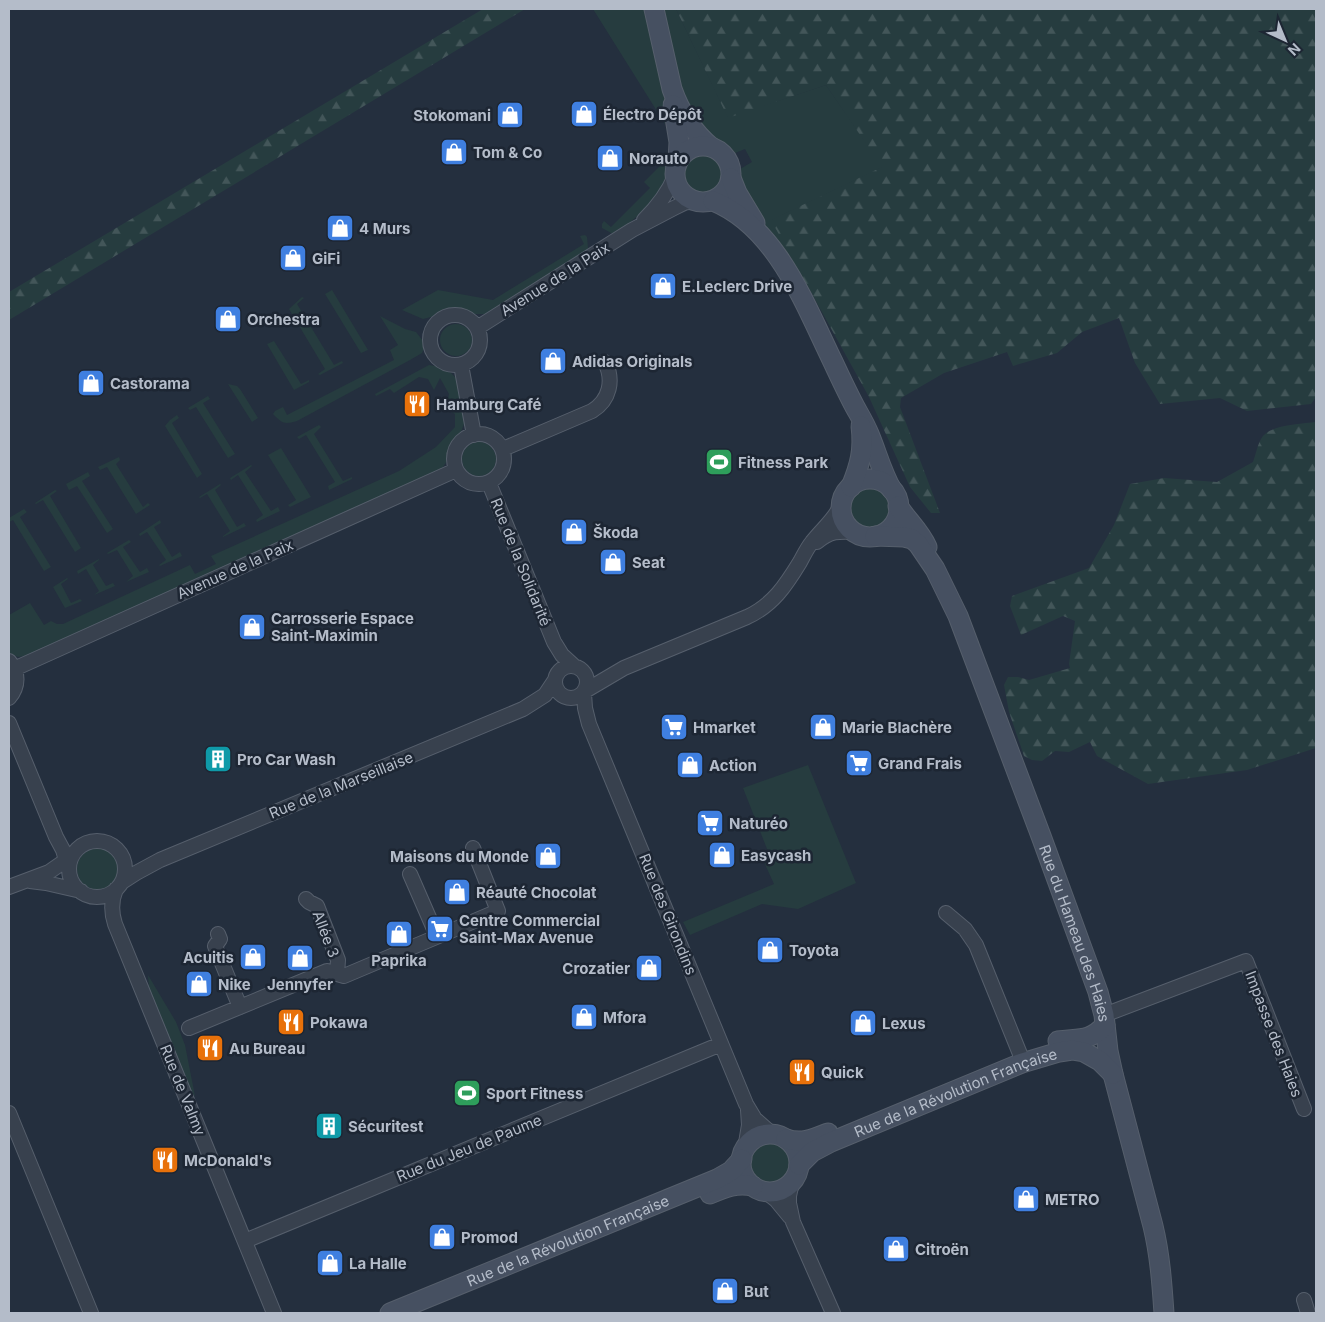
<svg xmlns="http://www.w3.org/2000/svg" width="1325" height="1322" font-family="Inter,sans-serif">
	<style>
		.green { fill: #263c3f }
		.forest { fill: url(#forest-firs) }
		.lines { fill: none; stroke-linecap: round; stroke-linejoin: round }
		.street-casing { stroke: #565f6c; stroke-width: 16 }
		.secondary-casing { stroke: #565f6c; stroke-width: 21 }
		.street { stroke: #38414e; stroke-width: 14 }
		.secondary { stroke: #465061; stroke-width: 19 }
		.labels { text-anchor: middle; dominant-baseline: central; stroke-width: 5; stroke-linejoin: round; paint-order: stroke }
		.poi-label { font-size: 15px; font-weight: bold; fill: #b4bcc9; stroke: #1d2633; text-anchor: start }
		.street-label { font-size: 15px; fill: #b4bcc9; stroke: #1d2633 }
	</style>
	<defs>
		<pattern id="forest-firs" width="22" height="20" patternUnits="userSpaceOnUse" patternTransform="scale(1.25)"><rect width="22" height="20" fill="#263c3f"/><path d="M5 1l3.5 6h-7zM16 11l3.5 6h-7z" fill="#435659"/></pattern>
	</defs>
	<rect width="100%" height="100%" fill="#242f3e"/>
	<path class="green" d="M593,9h53l20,86 -1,29z
		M660,9h16l52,108 98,-32 57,82 -111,53 35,64 -44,-56 -24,-49 1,-10 12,-7 -7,-13 -10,4 -8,-9 -22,-8 -18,-24z
		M682 173a21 21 0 1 1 42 0a21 21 0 1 1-42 0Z
		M669,161l-6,27 -7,11 -32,29 -11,6 -11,-6v-4l2,-3 7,6 39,-39 -6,-6 19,-19z
		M585,235l2,2 1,11 -2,3 -101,63h-11l-20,-5 -23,8 -8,2 -21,-9 36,-20 55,10 91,-56 -4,-8z
		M332,290l36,60 -7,3 -36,-59z
		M302,297l2,1 -7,6 37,61 8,-4 1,2 -23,12 -2,-1 7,-5 -36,-60z
		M380,316l25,13 11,3 7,9 2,5 -3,7 -12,7 -113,61c-13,4 -15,2 -24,-7l2,-3 8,-4 4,8 107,-55 -4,-10 8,-5z
		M440 340a16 16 0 1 1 32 0a16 16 0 1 1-32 0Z
		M274,341l27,43 8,-4v2l-15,8 -27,-46z
		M429,365l6,1 16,7 6,6 7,33v12l-3,8 -9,10 -4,10 -1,9 -6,9 -416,186 -7,1 -9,-4v-38l21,-12 14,22 7,-4 6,3h6l127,-59 5,9 21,-10 -5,-8 188,-85 37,-24 19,-20v-13l-9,-6 3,-14 -9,-16 -6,12 -6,-11 -9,-2 -25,16 -4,-4 -14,7 -1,-2z
		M228,384l9,2 3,3 18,29 -6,4z
		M208,396l2,3 -7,4 32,51 -7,4 -32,-51 -6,3 -2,-2z
		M177,415l2,3 -7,5 30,51 -5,4 -32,-52 5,-6z
		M319,425l2,2 -7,7 29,47 9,-4v2l-23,11 -1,-4 7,-4 -29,-47 -7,4 -2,-2z
		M462 459a17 17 0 1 1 34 0a17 17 0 1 1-34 0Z
		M281,448l30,49 -21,10 -2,-2 8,-5 -28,-45z
		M119,457l1,3 -4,4 27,43 5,-4 2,2 -14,9 -29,-47 -7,3 -2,-3z
		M251,465l1,1 -7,6 26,39 7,-4 2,4 -23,11 -1,-2 7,-5 -25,-40 -7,5 -1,-2z
		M88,472l2,4 -8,5 31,48 -6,4 -30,-47 -8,4 -3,-6z
		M220,484l1,1 -6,5 22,37 7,-4 2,3 -23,11v-1l7,-5 -23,-37 -7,4 -1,-1z
		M851 508a20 20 0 1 1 40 0a20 20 0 1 1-40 0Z
		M55,490l2,1 -7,5 31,52 -6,4 -32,-52 -7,4 -1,-1z
		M24,509l3,3 -7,5 31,50 -7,4 -31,-51 -4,2v-4z
		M160,520l1,3 -7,4 18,30 8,-5 2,4 -22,10 -1,-1 7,-5 -19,-28 -7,4 -1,-2z
		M129,540l2,2 -8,5 17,25 7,-4 2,4 -23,10 7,-6 -16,-26 -9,4 -1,-1z
		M99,559v1l-6,5 13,21 7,-3 2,3 -21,9 5,-4 -13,-22 -8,5 -1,-3z
		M67,578l1,1 -7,5 10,19 9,-4 2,2 -17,7 -12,-21z
		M808,765l48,118 -58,26 -36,-5 -72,31 -7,-13 91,-38 -10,-22 5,-8 -26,-66z
		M77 869a21 21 0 1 1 42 0a21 21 0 1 1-42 0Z
		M148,975l28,47 9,23 10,51 -5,-4 -41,-104z
		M750 1163a20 20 0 1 1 40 0a20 20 0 1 1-40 0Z"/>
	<path class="forest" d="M483,9h42l-516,311v-28z
		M676,9h640v388l-5,7 -64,7 -27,-13 -60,6 -25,-41 -16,-45 -37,14 -25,21 -44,13 -6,-14 -63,21 -43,25 -1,9 40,106h-9l-21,-26 -41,-90 -98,-177 111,-53 -56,-82 -98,33z
		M1316,422v326l-69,22 -99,14 -51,-28 -7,-14 -21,10 -14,-1 -13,10 -10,-1 -8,-4 -15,-44 -5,-27 4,-8h10l11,3 41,-12 -1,-4 6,-43 -12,-5 -42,19 -11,-29 2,-10 77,-28 25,-43 16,-41 34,-6 53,4 36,-20c3,-8 5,-20 10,-26 10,-12 39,-12 53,-14z"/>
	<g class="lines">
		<g class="street-casing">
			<path id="street" d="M644,220c13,-13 24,-27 31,-44
				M430 340a25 25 0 1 1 50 0a25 25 0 1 1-50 0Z
				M477,328l155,-98 42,-22 10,-5 10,-2
				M461,365l13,70
				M454 459a25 25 0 1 1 50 0a25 25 0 1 1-50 0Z
				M503,449l89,-38c18,-11 22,-31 13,-49
				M489,483l65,159 8,13 12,11
				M817,542c13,-11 21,-11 38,-10
				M9,661c10,11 10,25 0,37
				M555 682a16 16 0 1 1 32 0a16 16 0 1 1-32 0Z
				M14,669l442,-199
				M585,691l39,-23 123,-51c26,-12 39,-32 53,-55 4,-7 7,-14 12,-20 10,-13 23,-23 29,-37
				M584,693l1,15 4,16 157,380 9,15 17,15
				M9,723l47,114 7,13 6,20
				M69 869a28 28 0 1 1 56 0a28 28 0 1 1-56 0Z
				M410,874l27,62
				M30,881l16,2 35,8
				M122,882l14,-9 24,-13 363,-151 22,-14 10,-15
				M9,887l40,-15 23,-16
				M116,889c-5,12 -5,23 -1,35l159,389
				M306,899l3,3 8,4 21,54 -1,14
				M946,913l19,16 11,16 44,109v7l-4,4
				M218,934l2,5 -5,7 25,61
				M1104,1015l142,-54 58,148
				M189,1028l138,-57 17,5 154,-65 -25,-63
				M9,1113l82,200
				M745,1149l4,-24 -1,-15
				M792,1182l-3,14v7l4,19 40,91
				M766,1192l10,8 14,17
				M245,1241l476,-197
				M1304,1300l4,13"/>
		</g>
		<g class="secondary-casing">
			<g id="secondary">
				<path d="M654,9l18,80c8,23 20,42 39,58"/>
				<path d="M673,105l6,37 -1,19"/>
				<circle cx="703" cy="174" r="28"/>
				<path d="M731,178l6,15 18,30"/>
				<path d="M713,201c64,26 92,104 120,161 7,15 14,30 22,45 5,9 10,17 14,27 8,19 13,39 23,56"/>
				<circle cx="870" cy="508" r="29"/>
				<path d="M851,487c9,-22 13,-37 10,-61"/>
				<path d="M898,506c9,14 22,25 29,41"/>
				<path id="s1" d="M875,536l29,1 8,2 6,5 17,25 23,47 83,220 57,156 6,23 4,36 5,23 40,152c7,29 9,58 11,87"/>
				<path d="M1058,1041c20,-3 32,1 47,-16"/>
				<circle cx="770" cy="1163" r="29"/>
				<path d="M786,1139c16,5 27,0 42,-6"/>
				<path id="s2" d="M799,1165l13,-13 19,-10 191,-79 37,-11 13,-2 12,2 16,9 13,13"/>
				<path d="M710,1194c16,-7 26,-11 43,-8"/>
				<path id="s3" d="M390,1313l327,-134 14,-8 11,-12"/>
			</g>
		</g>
		<use href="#street" class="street"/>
		<use href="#secondary" class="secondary"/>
	</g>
	<defs>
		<g id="shop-square" transform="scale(1.4375)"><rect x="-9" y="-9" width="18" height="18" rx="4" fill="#3f7fe0" stroke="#1d2633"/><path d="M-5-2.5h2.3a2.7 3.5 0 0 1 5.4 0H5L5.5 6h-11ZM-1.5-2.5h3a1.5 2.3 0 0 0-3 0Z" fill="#fff"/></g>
		<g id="restaurant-square" transform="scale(1.4375)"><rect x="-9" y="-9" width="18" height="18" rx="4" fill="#e8710a" stroke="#1d2633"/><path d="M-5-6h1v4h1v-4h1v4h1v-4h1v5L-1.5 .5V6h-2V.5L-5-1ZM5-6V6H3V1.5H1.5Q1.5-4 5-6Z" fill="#fff"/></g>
		<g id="stadium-square" transform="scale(1.4375)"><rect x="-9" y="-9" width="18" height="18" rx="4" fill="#2e9e5b" stroke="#1d2633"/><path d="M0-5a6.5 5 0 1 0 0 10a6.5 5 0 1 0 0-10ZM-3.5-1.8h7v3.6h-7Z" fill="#fff"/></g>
		<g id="supermarket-square" transform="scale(1.4375)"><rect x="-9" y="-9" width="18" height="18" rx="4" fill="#3f7fe0" stroke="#1d2633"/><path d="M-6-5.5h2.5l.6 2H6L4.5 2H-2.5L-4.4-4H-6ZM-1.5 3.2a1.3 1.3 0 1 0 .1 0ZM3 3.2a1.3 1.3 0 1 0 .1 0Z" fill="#fff"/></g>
		<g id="building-square" transform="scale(1.4375)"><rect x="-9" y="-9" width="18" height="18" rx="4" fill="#0f9aa8" stroke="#1d2633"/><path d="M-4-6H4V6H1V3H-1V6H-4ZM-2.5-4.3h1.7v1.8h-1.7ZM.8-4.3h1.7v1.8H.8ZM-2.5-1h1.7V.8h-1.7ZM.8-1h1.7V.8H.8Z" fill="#fff"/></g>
	</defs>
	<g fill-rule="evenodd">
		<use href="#shop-square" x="584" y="114"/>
		<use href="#shop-square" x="510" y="115"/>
		<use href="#shop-square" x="454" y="152"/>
		<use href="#shop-square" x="610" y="158"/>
		<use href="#shop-square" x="340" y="228"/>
		<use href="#shop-square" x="293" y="258"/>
		<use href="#shop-square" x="663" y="286"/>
		<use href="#shop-square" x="228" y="319"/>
		<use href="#shop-square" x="553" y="361"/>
		<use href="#shop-square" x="91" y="383"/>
		<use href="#restaurant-square" x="417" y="404"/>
		<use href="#stadium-square" x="719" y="462"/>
		<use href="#shop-square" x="574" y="532"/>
		<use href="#shop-square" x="613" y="562"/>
		<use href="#shop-square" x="252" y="627"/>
		<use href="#supermarket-square" x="674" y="727"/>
		<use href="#shop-square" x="823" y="727"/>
		<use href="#building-square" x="218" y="759"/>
		<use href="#supermarket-square" x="859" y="763"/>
		<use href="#shop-square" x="690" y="765"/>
		<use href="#supermarket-square" x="710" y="823"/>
		<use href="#shop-square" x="722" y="855"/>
		<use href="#shop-square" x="548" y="856"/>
		<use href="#shop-square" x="457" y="892"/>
		<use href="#supermarket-square" x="440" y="929"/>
		<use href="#shop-square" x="399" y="934"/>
		<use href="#shop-square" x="770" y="950"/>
		<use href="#shop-square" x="253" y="957"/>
		<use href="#shop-square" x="300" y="958"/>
		<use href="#shop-square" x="649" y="968"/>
		<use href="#shop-square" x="199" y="984"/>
		<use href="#shop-square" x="584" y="1017"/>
		<use href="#restaurant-square" x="291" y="1022"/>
		<use href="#shop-square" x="863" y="1023"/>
		<use href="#restaurant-square" x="210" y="1048"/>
		<use href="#restaurant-square" x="802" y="1072"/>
		<use href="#stadium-square" x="467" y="1093"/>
		<use href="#building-square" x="329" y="1126"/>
		<use href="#restaurant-square" x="165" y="1160"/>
		<use href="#shop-square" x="1026" y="1199"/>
		<use href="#shop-square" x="442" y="1237"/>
		<use href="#shop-square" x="896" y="1249"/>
		<use href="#shop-square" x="330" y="1263"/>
		<use href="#shop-square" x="725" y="1291"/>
	</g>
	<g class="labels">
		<g class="poi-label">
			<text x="603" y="114">Électro Dépôt</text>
			<text x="491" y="115" text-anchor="end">Stokomani</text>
			<text x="473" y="152">Tom &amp; Co</text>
			<text x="629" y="158">Norauto</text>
			<text x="359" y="228">4 Murs</text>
			<text x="312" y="258">GiFi</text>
			<text x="682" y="286">E.Leclerc Drive</text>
			<text x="247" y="319">Orchestra</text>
			<text x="572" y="361">Adidas Originals</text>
			<text x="110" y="383">Castorama</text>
			<text x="436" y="404">Hamburg Café</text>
			<text x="738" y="462">Fitness Park</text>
			<text x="593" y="532">Škoda</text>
			<text x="632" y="562">Seat</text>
			<text x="271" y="618">Carrosserie Espace<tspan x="271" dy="17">Saint-Maximin</tspan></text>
			<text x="693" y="727">Hmarket</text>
			<text x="842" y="727">Marie Blachère</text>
			<text x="237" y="759">Pro Car Wash</text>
			<text x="878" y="763">Grand Frais</text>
			<text x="709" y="765">Action</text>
			<text x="729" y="823">Naturéo</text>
			<text x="741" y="855">Easycash</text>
			<text x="529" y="856" text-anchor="end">Maisons du Monde</text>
			<text x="476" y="892">Réauté Chocolat</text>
			<text x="459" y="920">Centre Commercial<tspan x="459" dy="17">Saint-Max Avenue</tspan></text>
			<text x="789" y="950">Toyota</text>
			<text x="234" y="957" text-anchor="end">Acuitis</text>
			<text x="399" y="960" text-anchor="middle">Paprika</text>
			<text x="630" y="968" text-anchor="end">Crozatier</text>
			<text x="218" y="984">Nike</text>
			<text x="300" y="984" text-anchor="middle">Jennyfer</text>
			<text x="603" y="1017">Mfora</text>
			<text x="310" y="1022">Pokawa</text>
			<text x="882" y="1023">Lexus</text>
			<text x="229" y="1048">Au Bureau</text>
			<text x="821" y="1072">Quick</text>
			<text x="486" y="1093">Sport Fitness</text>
			<text x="348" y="1126">Sécuritest</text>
			<text x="184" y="1160">McDonald's</text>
			<text x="1045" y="1199">METRO</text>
			<text x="461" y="1237">Promod</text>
			<text x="915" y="1249">Citroën</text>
			<text x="349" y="1263">La Halle</text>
			<text x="744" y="1291">But</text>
		</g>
		<g class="street-label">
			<text transform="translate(555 279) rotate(-32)">Avenue de la Paix</text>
			<text transform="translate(521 562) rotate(68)">Rue de la Solidarité</text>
			<text transform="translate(235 569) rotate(-24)">Avenue de la Paix</text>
			<text transform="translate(341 785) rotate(-22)">Rue de la Marseillaise</text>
			<text transform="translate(668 914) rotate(68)">Rue des Girondins</text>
			<text transform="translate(326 934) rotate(69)">Allée 3</text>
			<text stroke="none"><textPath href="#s1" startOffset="466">Rue du Hameau des Haies</textPath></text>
			<text transform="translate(1274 1034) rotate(69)">Impasse des Haies</text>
			<text transform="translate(183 1090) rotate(68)">Rue de Valmy</text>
			<text stroke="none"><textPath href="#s2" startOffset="174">Rue de la Révolution Française</textPath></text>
			<text transform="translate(469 1148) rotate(-22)">Rue du Jeu de Paume</text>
			<text stroke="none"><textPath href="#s3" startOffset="192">Rue de la Révolution Française</textPath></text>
		</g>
	</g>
	<rect width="1325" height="1322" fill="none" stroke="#b4bcc9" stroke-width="20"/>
	<g transform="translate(1285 40) rotate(136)" stroke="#1d2633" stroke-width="4" paint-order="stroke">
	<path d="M0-4L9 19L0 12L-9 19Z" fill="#b4bcc9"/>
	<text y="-8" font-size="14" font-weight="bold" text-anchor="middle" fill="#b4bcc9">N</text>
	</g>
</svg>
